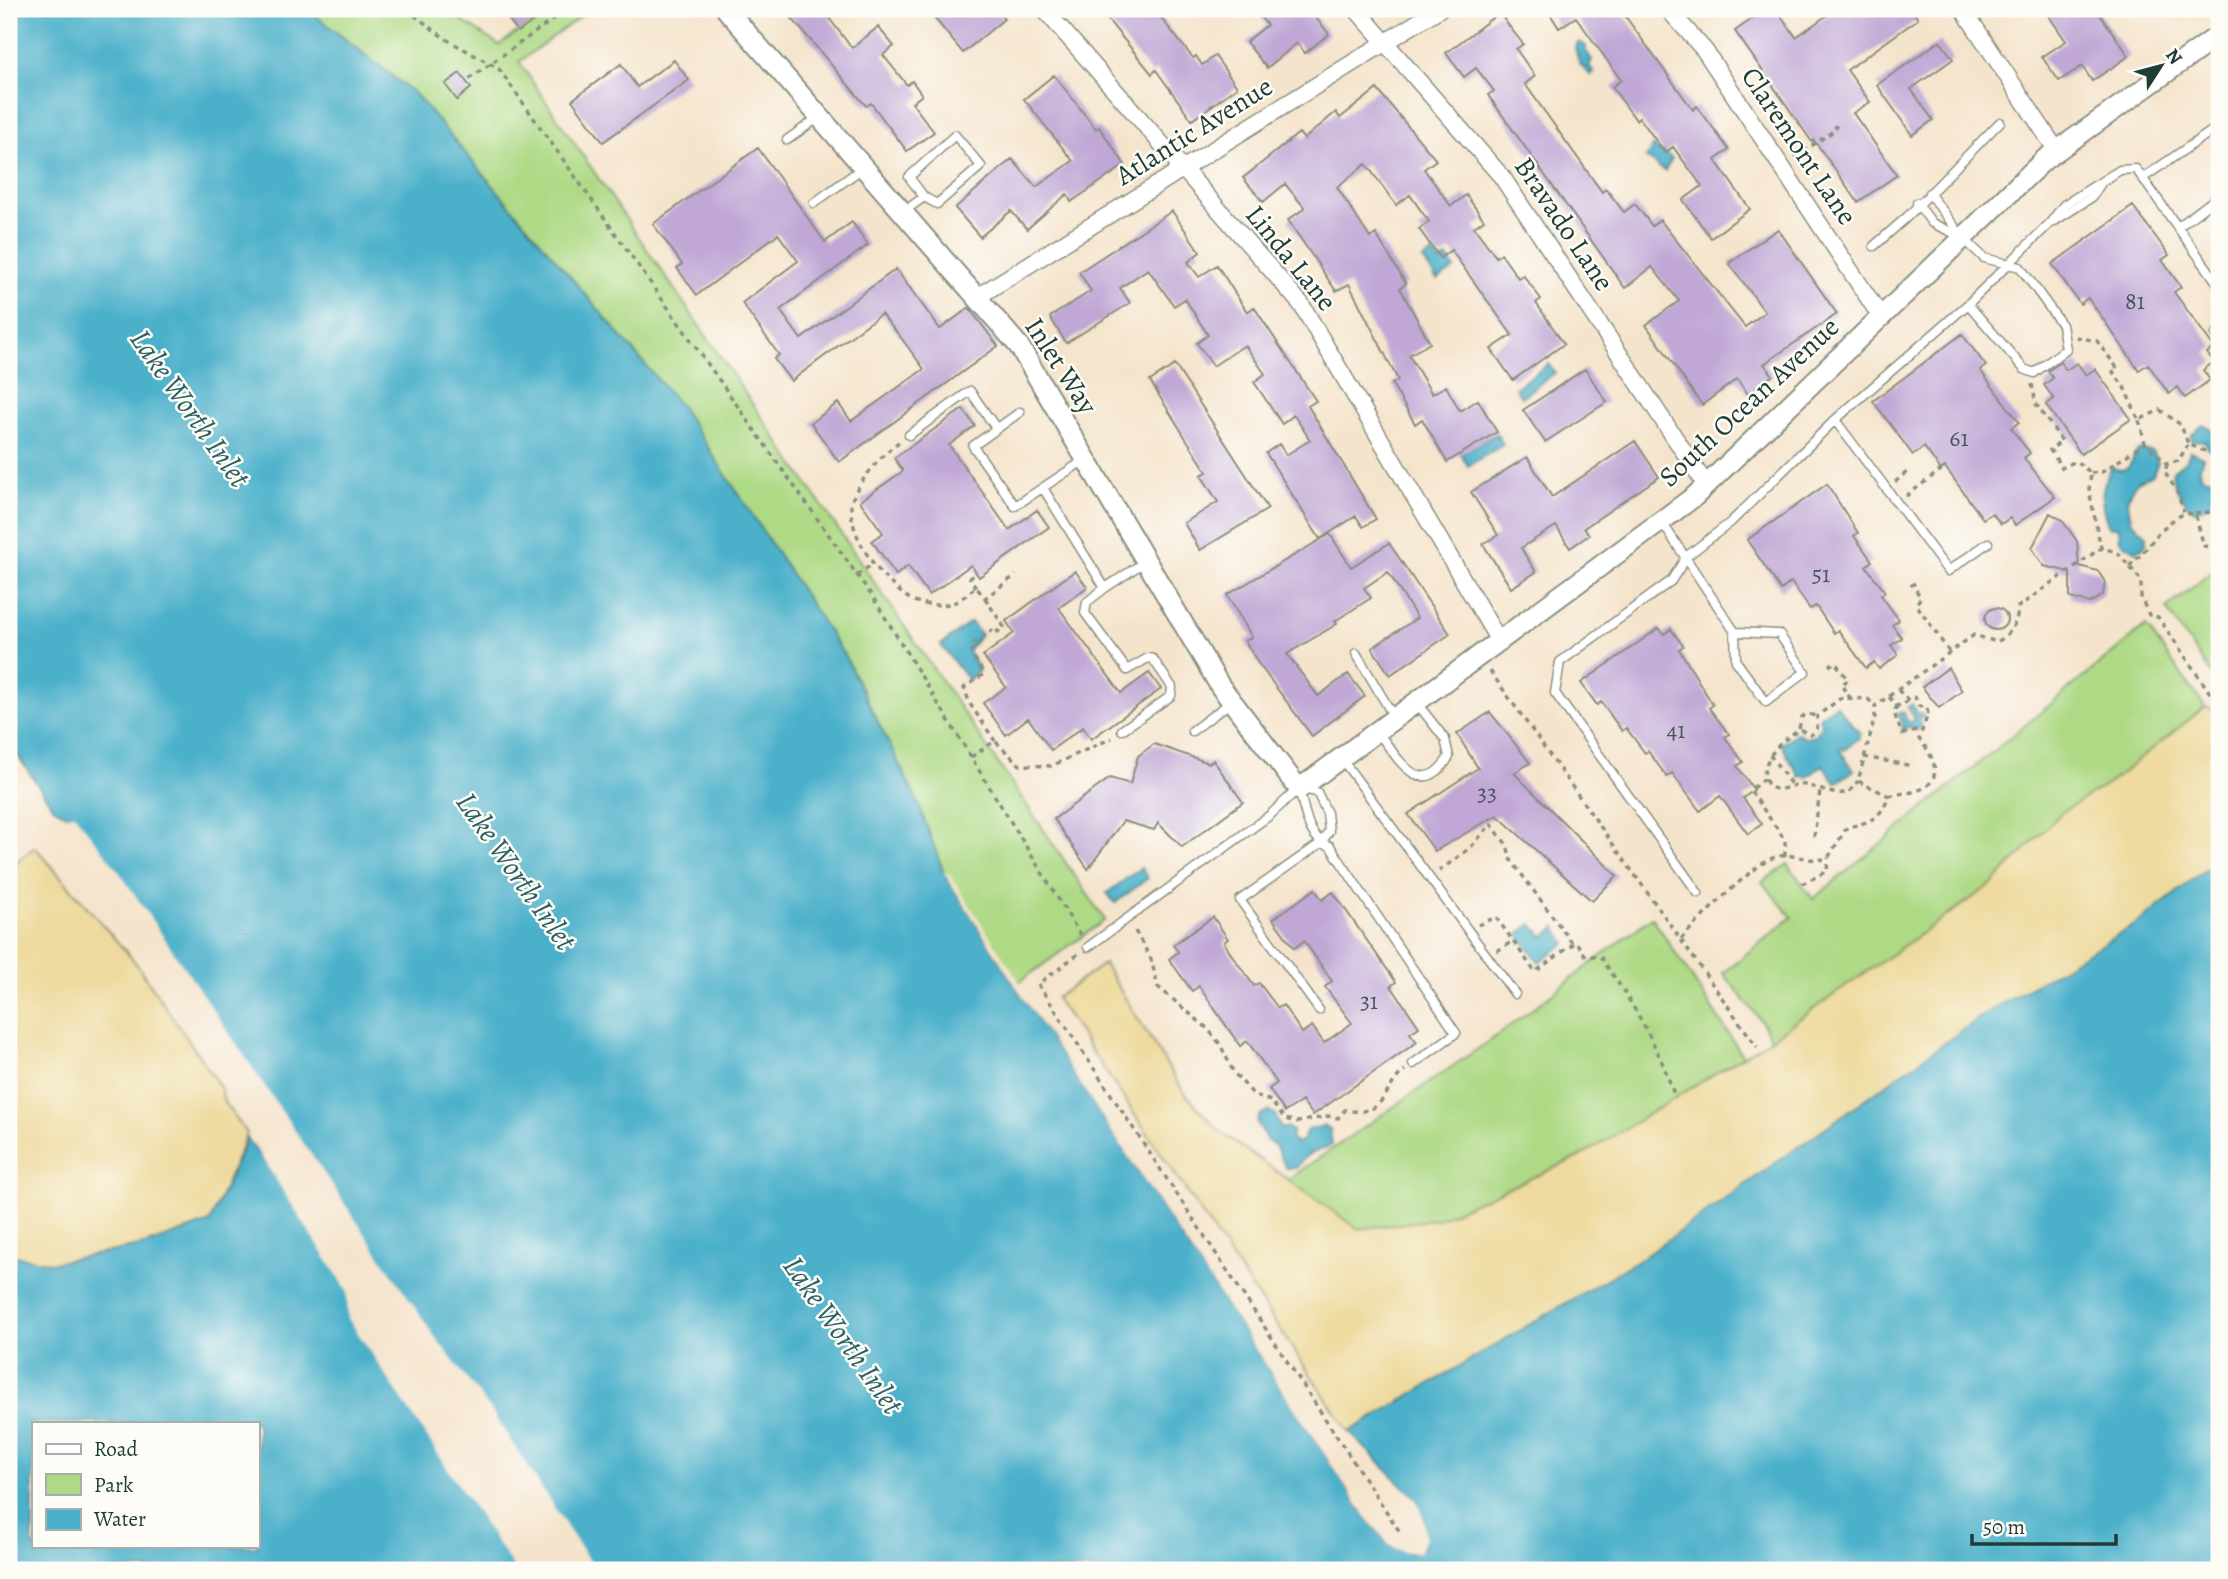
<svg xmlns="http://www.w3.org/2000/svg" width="2228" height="1579" font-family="Alegreya,serif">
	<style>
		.green { fill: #aed985; stroke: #668b5c; stroke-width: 2 }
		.sand { fill: #eeda9e; stroke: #868c69; stroke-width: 2 }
		.water { fill: #4bb0ca; stroke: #35767f; stroke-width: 2; fill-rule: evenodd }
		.pier { fill: #f5e4cc }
		.building { fill: #c0a7d5 }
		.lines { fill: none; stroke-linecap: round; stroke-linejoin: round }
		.service-casing { stroke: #8a9080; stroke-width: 11 }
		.minor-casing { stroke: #8a9080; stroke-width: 19 }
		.tertiary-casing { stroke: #8a9080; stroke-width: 23 }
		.path { stroke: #8a9080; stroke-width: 3.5; stroke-dasharray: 5 5; stroke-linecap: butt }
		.service { stroke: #fff; stroke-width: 8 }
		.minor { stroke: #fff; stroke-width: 16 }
		.tertiary { stroke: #fff; stroke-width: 19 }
		.labels { text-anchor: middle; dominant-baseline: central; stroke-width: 5; stroke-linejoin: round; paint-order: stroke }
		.number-label { font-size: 24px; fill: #47585c }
		.street-label { font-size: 28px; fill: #1f3d34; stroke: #fdfcf7 }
		.water-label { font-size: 30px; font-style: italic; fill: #2c6061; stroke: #fdfcf7 }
	</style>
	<rect width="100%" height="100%" fill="#fdfcf7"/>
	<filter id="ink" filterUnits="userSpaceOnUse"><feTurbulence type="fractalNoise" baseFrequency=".0143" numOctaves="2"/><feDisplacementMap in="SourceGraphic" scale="14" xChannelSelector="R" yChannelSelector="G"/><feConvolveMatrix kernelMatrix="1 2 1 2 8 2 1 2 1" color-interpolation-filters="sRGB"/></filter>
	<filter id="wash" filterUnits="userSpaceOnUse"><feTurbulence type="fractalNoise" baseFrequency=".00686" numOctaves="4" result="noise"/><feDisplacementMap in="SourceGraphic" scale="28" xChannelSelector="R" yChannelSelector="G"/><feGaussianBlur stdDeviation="1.57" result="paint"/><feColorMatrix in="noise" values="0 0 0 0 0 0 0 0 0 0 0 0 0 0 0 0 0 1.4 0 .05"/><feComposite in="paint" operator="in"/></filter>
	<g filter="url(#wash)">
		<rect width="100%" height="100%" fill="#f5e4cc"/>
		<path class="green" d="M307,9h137l55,36 51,-36h41l-72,53 586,858 -90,65 -72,-114 -26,-71 -71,-142 -164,-250 -266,-313z
			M2219,566v119l-53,-76z
			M2146,626l59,81 -94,75 -50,31 -69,71 -221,155 -9,-17 -39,-49 69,-56 -30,-35 26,-18 25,35z
			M1652,917l91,139 -164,101 -141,62 -80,11 -71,-50 211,-145z"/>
		<path class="sand" d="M2205,707l14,5v147l-81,64 -153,91 -340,242 -296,176 -293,-434 48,-34 79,127 36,40 139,98 80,-10 141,-62 192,-118 221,-155 69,-71 50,-31z
			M35,847l100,115 85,125 5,17 22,29 -37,89 -65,23 -93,18 -43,-8v-387z"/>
		<path class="water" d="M9,9h298l109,86 266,313 164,250 71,142 26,71 72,114 349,529 25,31 23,9 12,-8v-27l-8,-20 -67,-67 296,-176 340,-242 153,-91 81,-64v711h-1634c-162,-258 -340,-505 -516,-754l-16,-9 -44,-64z
			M1579,42l7,4v5l6,9 -3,6 5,6 -4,3 -11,-12 -4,-16z
			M1653,146l19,12 -7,13 -19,-13z
			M1433,253l6,9 8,-4 8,11 -18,11 -14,-20z
			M1549,364l6,9 -34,24 -6,-9z
			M2203,425l14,8 -3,14 -5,2 -5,-8 -13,-1v-5z
			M1497,434l6,11 -35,21 -7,-11z
			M2138,450l14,2 6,10 -5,12 -16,8 -10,17 4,21 16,16 -1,9 -9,6 -17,-10 -1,-13 -10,-2c-10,-21 -9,-39 3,-59l8,3 8,-2z
			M2190,451l13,6 -3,10 1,9 14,4 2,4 -7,20 -13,7c-12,-4 -27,-29 -24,-41l14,-10z
			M971,622l10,13 -13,15 11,21 -11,9 -27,-35z
			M1912,704l4,8 8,3 -5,6 2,6 -5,3 -7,-4 -7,6 1,-9 -6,-9 6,-2 5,9 4,1 3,-4 -8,-10z
			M1836,705l24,28 -1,5 -15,12 -2,-3 -3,2 15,21 -18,13 -13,-18 -17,13 -3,-3 -3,2 -19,-33 16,-11 10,5 9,-3 6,-11 -3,-7z
			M1141,868l7,10 -33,25 -8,-10z
			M1532,924l12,13 12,-10 10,16 -27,19 -21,-28z
			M1268,1111l7,3 6,15 6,-2 6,4 -2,6 4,7 8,-4 4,-10 17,-4 6,3 2,16 -25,10 -11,13h-10l-11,-23 -8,-4 -10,-19 3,-7z
			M247,1138l106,147 188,285h-532v-315l43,8 93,-18 65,-23zM33,1423h224v123h-224z"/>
		<path class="pier" d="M74,814l46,59 315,464 57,75 103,158h-14l-88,-140 -48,-53 -119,-190 -259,-368 -5,-3z
			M943,871l6,3 418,638 25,30 20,9 8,-6 -2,-35 -72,-78 70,67 8,20 1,20 -6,13h-16l-14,-7 -25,-31 -349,-529z
			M247,1135l109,148 188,287h-29l-167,-252 -1,-28z"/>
		<g id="blocks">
			<path class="building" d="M501,9h49l-32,23z
				M784,9h57l-12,9 23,30 26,-21 16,19 -11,9 24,30 5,-4 10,14 -10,8 22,29 -27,19 -36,-48 -5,3z
				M927,9h68l9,10 -41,34z
				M1099,9h55l39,49 3,-2 6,9 13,-9 22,31 -45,33 -36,-50 -4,4z
				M1254,9h55l20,25 -24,19 -8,-10 -30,25 -21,-26 21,-17z
				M1547,9h73l73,101 4,-4 32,44 -14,10 35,49 -39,29 -28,-38 19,-14 -29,-39 -8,6 -26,-36 -3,3 -24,-33 9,-7 -45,-63 -17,11z
				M1766,9h10l20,28 40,-28h75l7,10 -71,51 23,32 -17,11 44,62 -39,27 -44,-62 -2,2 -77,-111z
				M2044,9h52l33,47 -37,25 -10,-15 -23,15 -17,-24 24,-16z
				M1499,13l24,31 -7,5 19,27 -10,8 77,108 4,-3 18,23 11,-8 17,22 8,-6 85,107 20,-15 -36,-49 49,-34 59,85 -73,50 9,11 -25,19 -11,-15 -35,26 -56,-80 33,-24 -27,-34 -27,21 -137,-193 6,-4 -18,-23 -12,9 -18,-24z
				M1940,41l13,18 -42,30 22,31 -21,15 -35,-50z
				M674,60l15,20 -86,62 -31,-42 49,-36 16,23z
				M460,73l11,15 -14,12 -12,-16z
				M1054,75l42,54 3,-2 26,38 -54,37 -4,-8 -40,35 -16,-18 -31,26 -25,-29 57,-49 24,28 37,-26 -49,-62z
				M1377,89l59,71 -12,9 27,37 15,-11 18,25 -10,7 22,30 5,-3 17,24 5,-3 18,24 -5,4 28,41 -51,36 -22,-31 21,-14 -61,-85 -11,8 -21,-29 10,-7 -19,-27 -14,10 -30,-41 -29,23 33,51 6,-4 30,50 -6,4 30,55 -21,12 23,39 14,-8 14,25 18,-11 19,32 -50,30 -25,-43 -7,5 -23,-40 6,-4 -49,-96 -13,7 -48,-71 17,-12 -20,-24 -22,18 -20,-24 56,-45 5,6 32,-27 4,6z
				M758,148l67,94 27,-20 16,23 -88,65 21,29 95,-70 44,60 29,-21 29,38 -159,116 -28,-39 27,-20 13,18 73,-52 -25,-34 -18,-21 -90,67 -17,-22 5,-4 -37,-52 56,-42 -20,-27 -81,61 -20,-27 5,-4 -29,-40z
				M2133,206l36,49 -7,5 19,27 -7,5 40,55 -7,6 7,9 -11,8 7,10 -25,18 -7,-11 -9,7 -21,-30 -9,6 -51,-72 -8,6 -28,-40z
				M1172,211l28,41 -12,10 11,15 18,-12 30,47 7,-5 62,94 -8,5 68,113 -13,8 -7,-11 -36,23 -54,-86 13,-9 7,11 24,-15 -16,-25 -12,9 -28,-42 11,-8 -20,-29 -32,21 -16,-23 11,-8 -23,-36 -11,7 -26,-37 -28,19 10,15 -64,40 -16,-26 41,-26 -12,-19z
				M1962,334l24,32 -6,4 39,52 -8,6 19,25 -6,5 31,39 -40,28 -5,-7 -9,6 -9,-11 -9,6 -38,-52 -4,3 -17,-23 -11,8 -40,-54z
				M2060,362l6,8 11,-7 9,12 9,-6 36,50 -50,35 -35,-49 8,-6 -10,-14 9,-7 -5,-7z
				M1175,365l93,144 -68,41 -16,-27 34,-21 -17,-27 6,-3 -57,-91z
				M1585,369l22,33 -62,40 -22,-32z
				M963,409l12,17 -26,19 60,85 28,-20 12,17 -70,50 -8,-12 -42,30 -21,-29 -12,9 -24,-34 11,-8 -23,-32 43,-30 -9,-13z
				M1635,441l24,36 -75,51 5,7 -19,13 -14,-22 -35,22 15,24 -25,16 -28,-44 15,-9 -27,-43 56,-35 25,40z
				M1827,484l31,49 -4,3 18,25 -6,5 19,26 -4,3 18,25 -7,5 10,13 -11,7 7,10 -19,14 -5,-7 -8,6 -28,-38 -4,3 -18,-27 -6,3 -19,-27 -10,8 -34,-50z
				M2050,513l12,7 15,21 2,25 19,5 7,11 -2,13 -13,8 -20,-5v-26l-26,-6 -12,-18z
				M1330,534l21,33 38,-24 61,91 -60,41 -18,-27 45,-30 -29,-46 -24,16 7,10 -36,23 2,3 -50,30 31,42 30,-22 17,22 -53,40 -54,-73 -13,-22 7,-4 -25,-42z
				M1075,571l12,16 -28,21 62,85 28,-20 12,16 -70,50 -8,-12 -32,23 -23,-32 -22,17 -23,-32 23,-16 -23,-31 31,-23 -8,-12z
				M1985 619a11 11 0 1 1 22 0a11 11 0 1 1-22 0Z
				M1659,628l5,6 7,-5 12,17 -4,3 34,56 -4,3 20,26 -4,3 18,25 -6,4 17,24 -11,8 19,26 -14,10 -28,-38 -20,15 -28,-38 -5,4 -19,-26 -3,2 -19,-25 -4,3 -21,-29 -4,3 -16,-22z
				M1948,668l14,23 -23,17 -17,-21z
				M1490,712l40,51 -16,10 103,103 -25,25 -95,-86 -62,36 -27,-37 70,-46 -21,-34z
				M1154,744l55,19 4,-3 30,42 -61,45 -24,-24 -4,7 -31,-9 -35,48 -34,-50 56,-41 20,6 8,-28z
				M1315,889l7,11 11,-8 63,90 -5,4 28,41 -9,6 7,9 -104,73 -11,-14 -17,11 -16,-23 8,-6 -30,-42 -7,5 -41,-60 -7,5 -23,-32 9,-7 -5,-7 40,-28 15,22 -4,3 5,9 25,35 5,-3 19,25 5,-3 19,28 10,-7 12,17 28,-20 -27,-36 7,-6 -28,-40 -10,7 -21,-29z"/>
		</g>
	</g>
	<g filter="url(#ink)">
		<use href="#blocks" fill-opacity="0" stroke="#8a9080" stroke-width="2"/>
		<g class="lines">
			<g class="service-casing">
				<path id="service" d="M787,140l32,-23
					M2143,178l76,-52
					M1929,193l32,42
					M814,203l50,-36
					M1917,203l15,20 30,14 22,21 36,9 42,58 4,24 -32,24 -10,-4 -56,-65
					M903,212l21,-15 13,7 44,-38 -26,-31 -46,42 15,20
					M2053,222l39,-25 9,-14
					M2178,227l41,-31
					M1874,246l33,-29 93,-95
					M2216,334l3,-2
					M1020,412l-47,34 42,60 71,-47
					M1835,420l113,151 40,-28
					M909,435l61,-44 26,37
					M1043,488l62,100 -18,14 -2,11 42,57 21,-12 5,1 19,28 -1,9 -49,34
					M1661,521l74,111 1,29 30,41 39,-30 -26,-38 -44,-2
					M1105,588l41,-27
					M1356,653l38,64
					M1192,731l39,-29
					M1377,731c21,27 43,71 72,26l-4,-18 -29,-37
					M1341,758l174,236
					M1299,789c6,21 8,50 31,57l126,187 -43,31
					M1302,789l15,3 10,21 2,18 -8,12 -81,57 79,110
					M1698,893l-143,-200 5,-31 111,-81 16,-25 44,-34 104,-102 133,-116 82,-81 14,-18 56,-35 16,-1 83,116
					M1088,947l182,-132 28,-26"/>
			</g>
			<g class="minor-casing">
				<path id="minor" d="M1044,9l257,295 198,337
					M1356,9l146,168 204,308
					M1668,9l37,42 176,266
					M1963,9l94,142
					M977,297l462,-288"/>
			</g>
			<g class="tertiary-casing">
				<path id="tertiary" d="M726,9l293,337 201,340 79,103 396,-293 349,-336 175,-125"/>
			</g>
			<path class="path" d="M406,9l40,30 53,30 373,527 209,340
				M469,79l99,-70
				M1795,157l40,-27 1,-5
				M2076,337l21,4 21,28 -5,3 11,15 15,33 21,-10 21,15 7,19 31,13
				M2032,384l4,20 26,37 -12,9 12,18 14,-7 15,12 -2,17 12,58
				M2139,420l6,23
				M899,442c-15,10 -47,46 -48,64 -1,33 30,73 56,91 11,8 28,9 42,7 9,-1 19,-11 27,-17l9,11 31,-23
				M2167,464l-2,9 12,18 7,21
				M2091,473l11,-1 43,-29 22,21 11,-3 10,-16
				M1895,482l12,-10
				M1906,496l35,-26
				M2195,514l14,-2 10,-15
				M2129,566c25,-21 26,-38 56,-53l10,1 9,32 15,3
				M857,575l17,-12
				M1915,583l-3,2 9,12 -5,7 34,49
				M976,587l-6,-9 6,-5
				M985,598l19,29 -6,5 -3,-4 -21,15 -3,10 13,21 -20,14 6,16 25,37
				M1829,666l6,-4 13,18 -7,5 10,14
				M1490,671l267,376
				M1889,697l8,9 6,-1 5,-5
				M1897,706l-3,7 8,21 19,-4
				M1799,728l3,-11 4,-3 11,2
				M1770,755l23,32
				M971,757l24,-16 25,24 31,1 61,-28
				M1864,757l49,9
				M1765,780c13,20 24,1 40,5 16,3 27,12 44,7l9,-11
				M1889,796c8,-3 15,-2 23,-4 35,-8 23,-35 7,-53l9,-25 -1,-5 -8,-3 -4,-9 -7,3 -10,-10
				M1814,837l6,-46
				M1785,856v-16l-35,-50 14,-11c0,-24 16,-36 35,-50l12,6 6,-6v-13l24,-18 27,1 7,7
				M1439,871l31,-23 21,-24 16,21 4,15 62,84
				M1802,884l25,-13 1,-13
				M1478,925l18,-8 39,55 41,-30 10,14h14c31,45 59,89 75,142
				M1135,931l16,28 7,28 49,41 13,16 14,29 21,23 16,5 14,18 13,3 30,-6 10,2 7,-8c42,8 37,-22 60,-40
				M1681,939c19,-20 71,-74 94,-82 18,-6 35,7 53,1l19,-31c23,-4 34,-9 42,-31l-31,-15 17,-64v-11l99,-71 23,7c13,-8 21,-19 21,-35l83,-59 16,4 24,28v18l8,17 9,2 61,89
				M1497,951l16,-10
				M1078,954l-40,30 362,548"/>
			<use href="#service" class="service"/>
			<use href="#minor" class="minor"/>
			<use href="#tertiary" class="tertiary"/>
		</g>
	</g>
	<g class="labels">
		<g class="number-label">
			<text x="2135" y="301">81</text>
			<text x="1959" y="438">61</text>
			<text x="1821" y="574">51</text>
			<text x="1676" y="730">41</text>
			<text x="1487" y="793">33</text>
			<text x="1369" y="1001">31</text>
		</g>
		<g class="street-label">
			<text transform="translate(1194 131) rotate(-32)">Atlantic Avenue</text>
			<text transform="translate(1799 146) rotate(56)">Claremont Lane</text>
			<text transform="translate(1564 224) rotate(56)">Bravado Lane</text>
			<text transform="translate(1291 258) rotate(51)">Linda Lane</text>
			<text transform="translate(1061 366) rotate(57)">Inlet Way</text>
			<text transform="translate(1749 402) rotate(-43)">South Ocean Avenue</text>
		</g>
		<g class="water-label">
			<text transform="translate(190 408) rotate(55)">Lake Worth Inlet</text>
			<text transform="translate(516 871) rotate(55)">Lake Worth Inlet</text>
			<text transform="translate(843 1335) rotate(55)">Lake Worth Inlet</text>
		</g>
	</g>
	<rect width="2228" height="1579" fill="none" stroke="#fdfcf7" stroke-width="35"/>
	<rect x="32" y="1422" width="228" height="126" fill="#fdfcf7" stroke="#a4b0a9" stroke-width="2"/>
	<rect x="46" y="1444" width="35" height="10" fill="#ffffff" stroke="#a4b0a9" stroke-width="2"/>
	<text x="94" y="1456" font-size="21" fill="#1f3d34">Road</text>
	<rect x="46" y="1474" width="35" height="21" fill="#aed985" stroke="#a4b0a9" stroke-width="2"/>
	<text x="94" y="1492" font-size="21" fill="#1f3d34">Park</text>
	<rect x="46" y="1509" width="35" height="21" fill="#4bb0ca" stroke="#a4b0a9" stroke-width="2"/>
	<text x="94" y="1526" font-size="21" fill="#1f3d34">Water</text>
	<g transform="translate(2161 66) rotate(54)" stroke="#fdfcf7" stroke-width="5" paint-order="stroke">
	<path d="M0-5L12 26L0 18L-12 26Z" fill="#1f3d34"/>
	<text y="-10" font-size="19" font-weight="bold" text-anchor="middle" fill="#1f3d34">N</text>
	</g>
	<path d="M1972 1534v10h144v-10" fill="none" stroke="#1f3d34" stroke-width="3.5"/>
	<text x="1983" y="1534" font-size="21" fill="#1f3d34" stroke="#fdfcf7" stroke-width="5" paint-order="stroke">50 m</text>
</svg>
